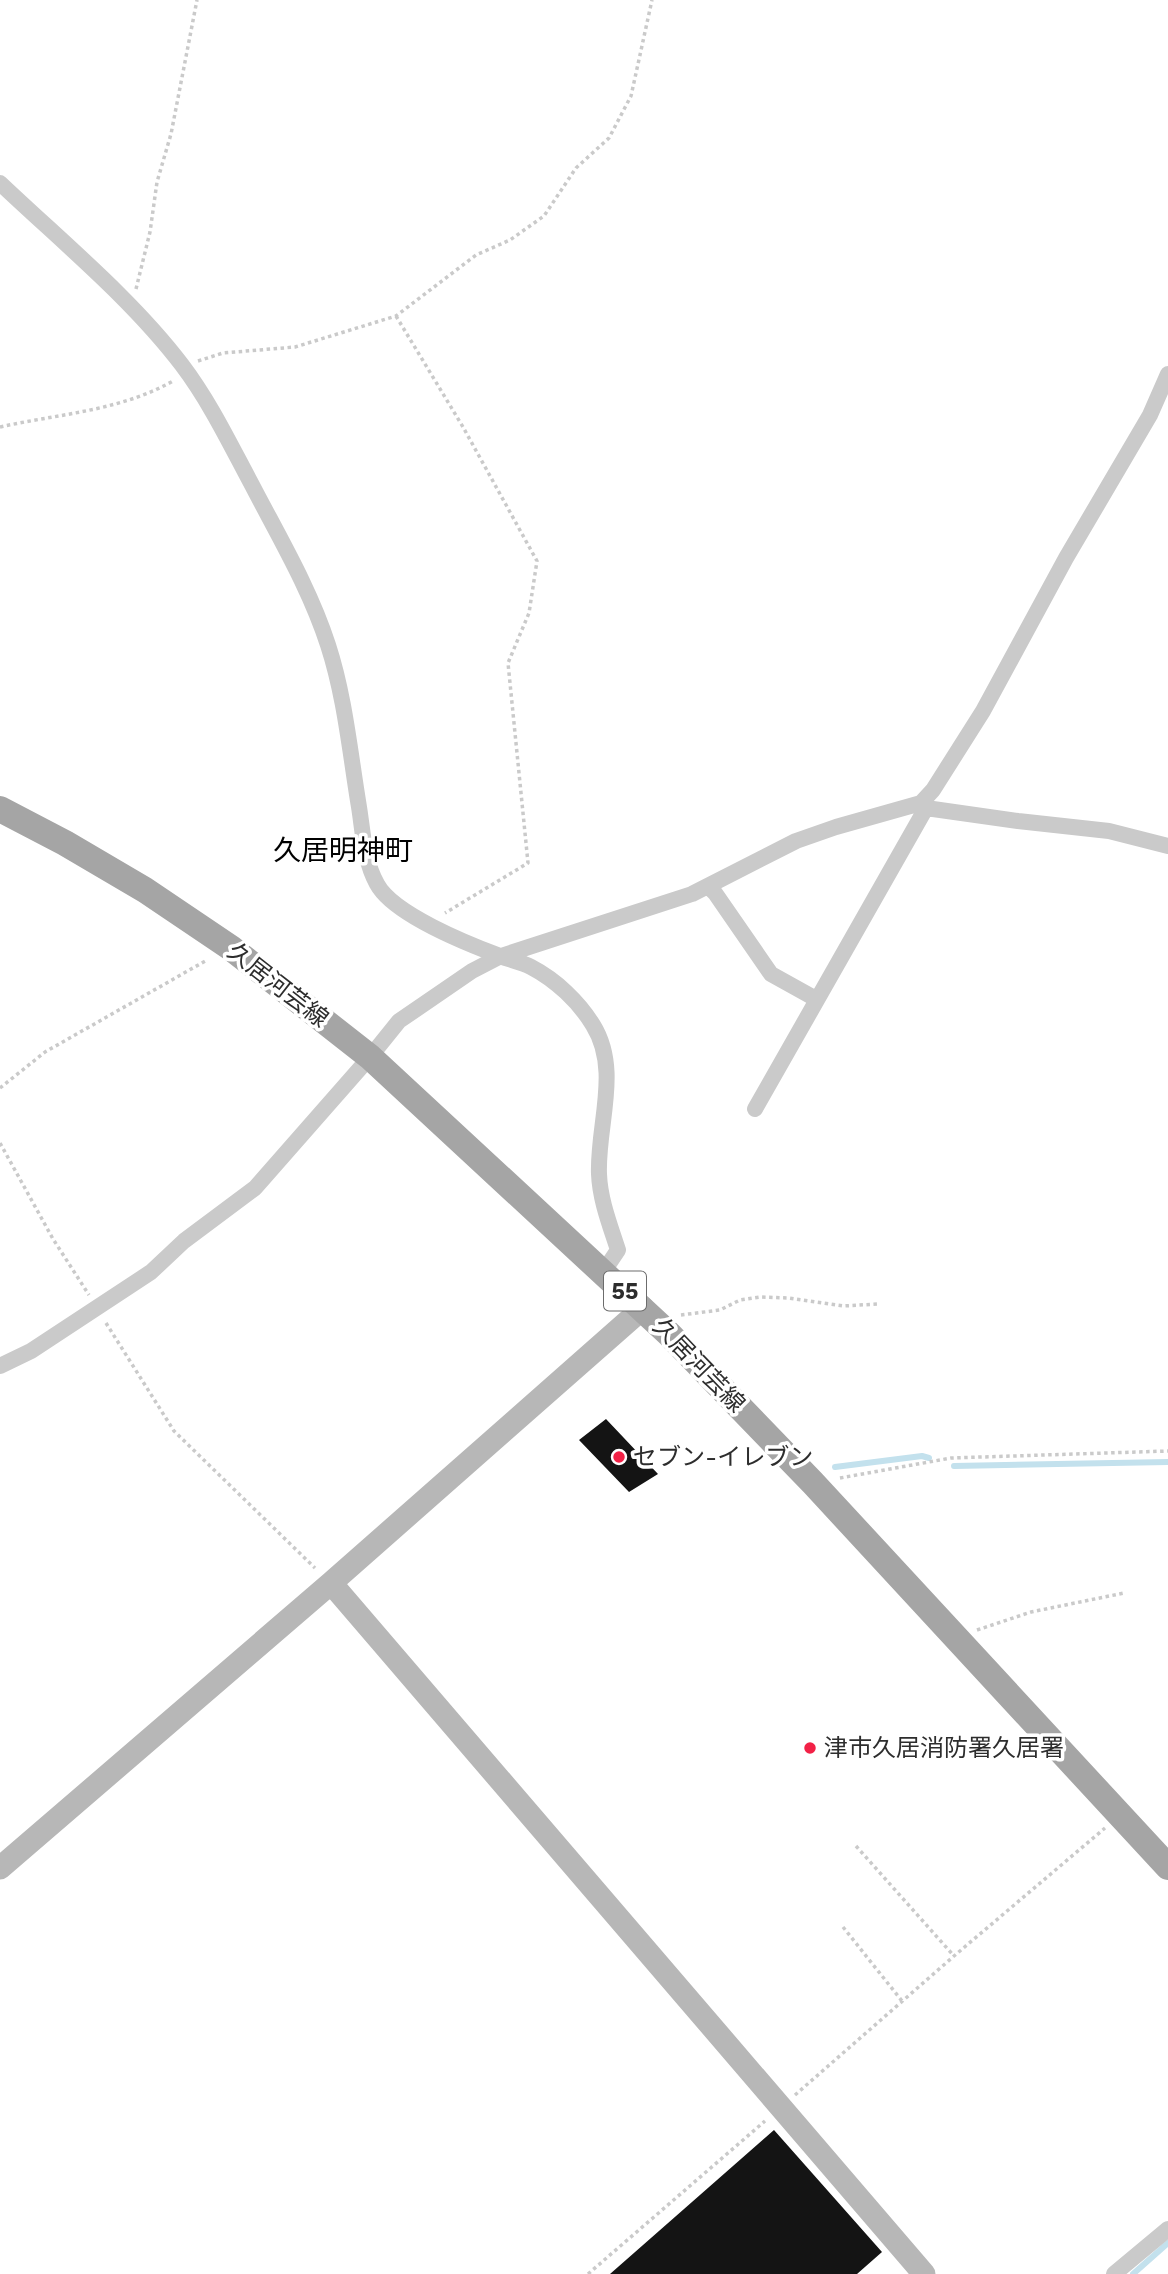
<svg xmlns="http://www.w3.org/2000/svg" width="1168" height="2274" font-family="'Work Sans','Noto Sans JP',sans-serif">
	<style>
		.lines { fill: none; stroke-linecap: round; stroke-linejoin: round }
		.stream { stroke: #c3e1ed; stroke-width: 6 }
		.building { fill: #141414 }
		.path { stroke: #cacaca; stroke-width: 3.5; stroke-dasharray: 3.5 3.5; stroke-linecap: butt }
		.street { stroke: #cacaca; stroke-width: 16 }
		.secondary { stroke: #b7b7b7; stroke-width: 23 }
		.primary { stroke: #a5a5a5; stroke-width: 26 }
		.poi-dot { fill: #f22146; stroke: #fff; stroke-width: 2.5 }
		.labels { text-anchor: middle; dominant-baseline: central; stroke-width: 7; stroke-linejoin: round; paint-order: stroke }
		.shield { fill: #fff; stroke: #6c6c6c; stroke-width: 2 }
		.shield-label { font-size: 23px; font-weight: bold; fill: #2d2d2d }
		.street-label { font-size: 24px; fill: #2d2d2d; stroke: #fff }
		.poi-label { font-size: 24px; fill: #2d2d2d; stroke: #fff; text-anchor: start }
		.quarter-label { font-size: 28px; fill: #000; stroke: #fff }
	</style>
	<rect width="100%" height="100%" fill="#fff"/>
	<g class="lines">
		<path class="stream" d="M954,1466l214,-4
			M835,1467l87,-11 7,2
			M1133,2274l35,-31"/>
	</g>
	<path class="building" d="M606,1419l52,55 -29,18 -50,-52z
		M774,2130l108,122 -25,22h-247z"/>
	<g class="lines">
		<path class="path" d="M136,289l14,-57 7,-50 14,-48 26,-134
			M396,316l67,111 74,134 -8,52 -21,50 20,200 -83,50
			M198,361l25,-8 72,-6 101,-31 80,-61 34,-15 34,-24 32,-48 33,-30 22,-42 21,-96
			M0,427c58,-13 120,-16 173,-46
			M0,1088l45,-36 162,-92
			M0,1143l53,96 36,56
			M681,1315l39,-5 20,-10 20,-3 29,1 54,8 35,-2
			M106,1323l68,108 141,137
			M840,1478l111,-20 217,-7
			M977,1630l54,-18 93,-19
			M856,1846l98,110
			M843,1927l59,74
			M795,2095l159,-139 151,-128
			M588,2274l177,-153"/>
		<path class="street" d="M0,183c60,57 132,116 182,182 28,37 48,79 70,120 27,52 58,104 76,160 17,52 22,108 31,162 4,25 5,54 18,77 16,30 91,60 123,72 10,4 21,6 31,11 25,13 48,35 62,58 28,45 4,100 6,149 1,26 11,51 19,76l-14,21
			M926,808l92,13 91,10 59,15
			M708,886l7,7 56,81 45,25
			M755,1109l171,-301 -5,-5
			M0,1366l31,-15 120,-79 33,-31 71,-53 115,-131 29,-36 73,-50 29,-15 191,-62 104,-53 40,-14 85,-24 12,-13 50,-79 83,-153 84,-143 18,-41
			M1114,2274l54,-45"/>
		<path class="secondary" d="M331,1583l593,691
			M0,1868l331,-285 312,-275"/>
		<path class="primary" d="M0,809l65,34 80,47 86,58 139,109 299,277 144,149 355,384"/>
	</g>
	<g class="poi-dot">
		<circle cx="619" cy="1457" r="7"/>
		<circle cx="810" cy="1748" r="7"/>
	</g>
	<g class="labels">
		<rect class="shield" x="604" y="1271.5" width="42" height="39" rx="5"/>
		<g class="shield-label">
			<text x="625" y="1291">55</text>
		</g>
		<g class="street-label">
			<text transform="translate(278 985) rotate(38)">久居河芸線</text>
			<text transform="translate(699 1365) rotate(46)">久居河芸線</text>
		</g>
		<g class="poi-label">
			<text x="633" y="1457">セブン-イレブン</text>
			<text x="824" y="1748">津市久居消防署久居署</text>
		</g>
		<g class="quarter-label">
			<text x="343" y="850">久居明神町</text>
		</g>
	</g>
</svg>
